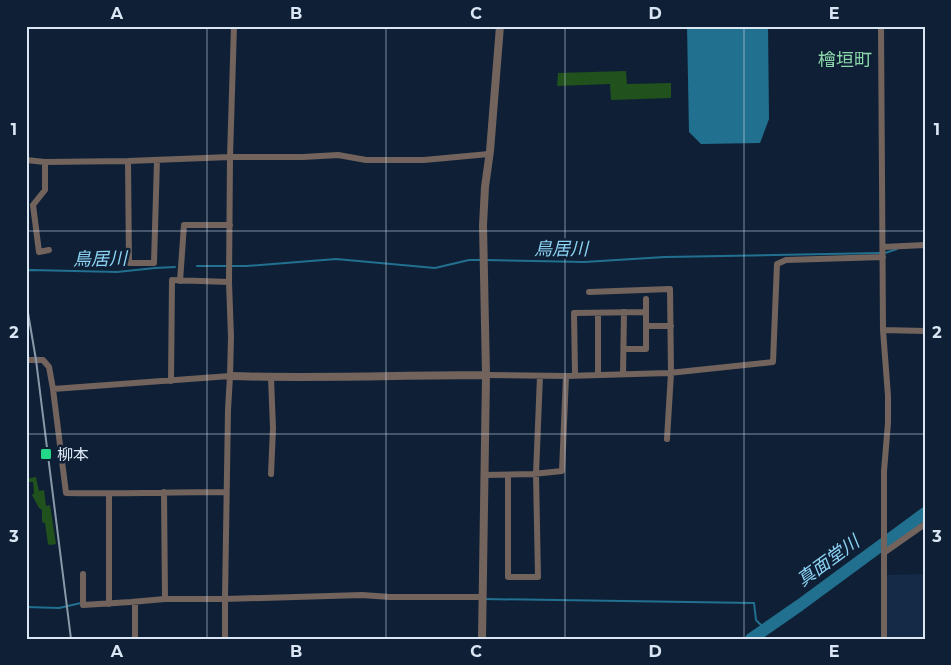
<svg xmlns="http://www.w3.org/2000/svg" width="951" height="665" font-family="Montserrat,'Noto Sans JP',sans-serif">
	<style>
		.built { fill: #152a46 }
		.green { fill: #21511d }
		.water { fill: #22708f }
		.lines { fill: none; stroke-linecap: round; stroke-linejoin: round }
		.stream { stroke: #22708f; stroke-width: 2 }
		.river { stroke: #22708f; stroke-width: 12 }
		.minor { stroke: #72635d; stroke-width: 6 }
		.tertiary { stroke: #72635d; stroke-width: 8 }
		.rail { stroke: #8b98aa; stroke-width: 2 }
		.grid { fill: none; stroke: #dbe6f5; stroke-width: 1; stroke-opacity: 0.55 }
		.poi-dot { fill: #23d887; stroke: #0f2036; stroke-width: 2 }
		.labels { text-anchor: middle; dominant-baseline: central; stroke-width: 5; stroke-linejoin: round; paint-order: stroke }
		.poi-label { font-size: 16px; fill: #dbe6f5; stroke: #0f2036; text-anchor: start }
		.neighbourhood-label { font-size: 18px; fill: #8bd7a9; stroke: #0f2036 }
		.water-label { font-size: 18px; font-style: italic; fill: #8dd3f4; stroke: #0f2036 }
		.neatline { fill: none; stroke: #dbe6f5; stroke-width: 2 }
		.grid-label { font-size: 16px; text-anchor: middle; font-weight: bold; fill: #dbe6f5 }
	</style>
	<rect width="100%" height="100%" fill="#0f2036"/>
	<path class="built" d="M925,574v65h-39v-64z"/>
	<path class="green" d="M626,71l1,13 44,-1v15l-60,2 -1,-16 -53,2 1,-13z
		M36,477l3,14 5,-1 2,16 4,-1 6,39 -6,1 -2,-1 -3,-21 -3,-1v-12l-3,-2 -7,-13 2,-2 -1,-11h-7v-3z"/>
	<path class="water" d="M687,26h81l1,93 -9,24 -59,1 -12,-12z"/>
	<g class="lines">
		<path class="stream" d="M885,253l12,-4
			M485,260l99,2 81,-5 215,-4
			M197,266h30
			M232,266h15l89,-7 99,9 34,-8h11
			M26,271l5,-1 86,2 38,-4 20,-1
			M484,599l270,4 2,17 9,9
			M26,607l33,1 22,-5"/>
		<path class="river" d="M751,639l49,-34 125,-92"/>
		<path class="minor" d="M881,26l2,304 5,66v27l-4,48v168
			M26,160l19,2 83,-1 102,-4h73l35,-2 28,5h58l65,-6
			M128,161l1,102h25l3,-103
			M45,162v28l-12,15 6,47 10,-2
			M883,247l42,-2
			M180,281l4,-56h46
			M589,292l81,-3 1,84 -4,66
			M646,299v27h25
			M598,313v62
			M883,330l42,1
			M624,349h22v-23
			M26,360h17l6,7 4,22 177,-13
			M623,374l1,-62
			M486,375l80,1 103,-3 104,-11 4,-98 9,-4 97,-3
			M575,375l-1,-62 72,-1
			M271,378l2,50 -2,46
			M171,381l1,-101 57,2
			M53,389l13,104c54,1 107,-1 160,-1
			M485,475l48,-1 29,-3 4,-95
			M508,475v102h30l-2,-103 4,-98
			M164,492l1,107
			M109,494v110
			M885,552l40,-28
			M83,574v31l48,-3 34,-3h60l137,-4 28,2h92
			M135,602v37
			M225,639v-40l3,-189 2,-34 1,-39 -2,-55 1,-125 4,-131"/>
		<path class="tertiary" d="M230,376c85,3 171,-1 256,-1
			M482,639l4,-264 -3,-150 2,-38 5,-36 10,-125"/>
		<path class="rail" d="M26,301l10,59 35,279"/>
	</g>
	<path class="grid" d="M207,26v613M386,26v613M565,26v613M744,26v613M26,231h899M26,434h899"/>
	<rect class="poi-dot" x="40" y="448" width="12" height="12" rx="2.5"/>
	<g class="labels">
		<g class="poi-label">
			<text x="57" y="454">柳本</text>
		</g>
		<g class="neighbourhood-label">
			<text x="845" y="60">檜垣町</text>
		</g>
		<g class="water-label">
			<text x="561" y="249">鳥居川</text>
			<text transform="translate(100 259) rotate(-1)">鳥居川</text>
			<text transform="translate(828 561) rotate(-36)">真面堂川</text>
		</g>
	</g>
	<rect width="951" height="665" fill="none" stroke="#0f2036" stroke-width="55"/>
	<rect x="28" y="28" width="896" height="610" class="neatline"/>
	<g class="grid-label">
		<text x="117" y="19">A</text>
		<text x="296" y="19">B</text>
		<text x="476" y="19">C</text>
		<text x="655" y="19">D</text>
		<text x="834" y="19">E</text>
		<text x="14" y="135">1</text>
		<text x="937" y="135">1</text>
		<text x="14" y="338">2</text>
		<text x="937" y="338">2</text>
		<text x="14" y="542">3</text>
		<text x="937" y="542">3</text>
		<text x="117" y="657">A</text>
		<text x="296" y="657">B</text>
		<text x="476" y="657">C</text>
		<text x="655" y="657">D</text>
		<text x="834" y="657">E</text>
	</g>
</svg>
